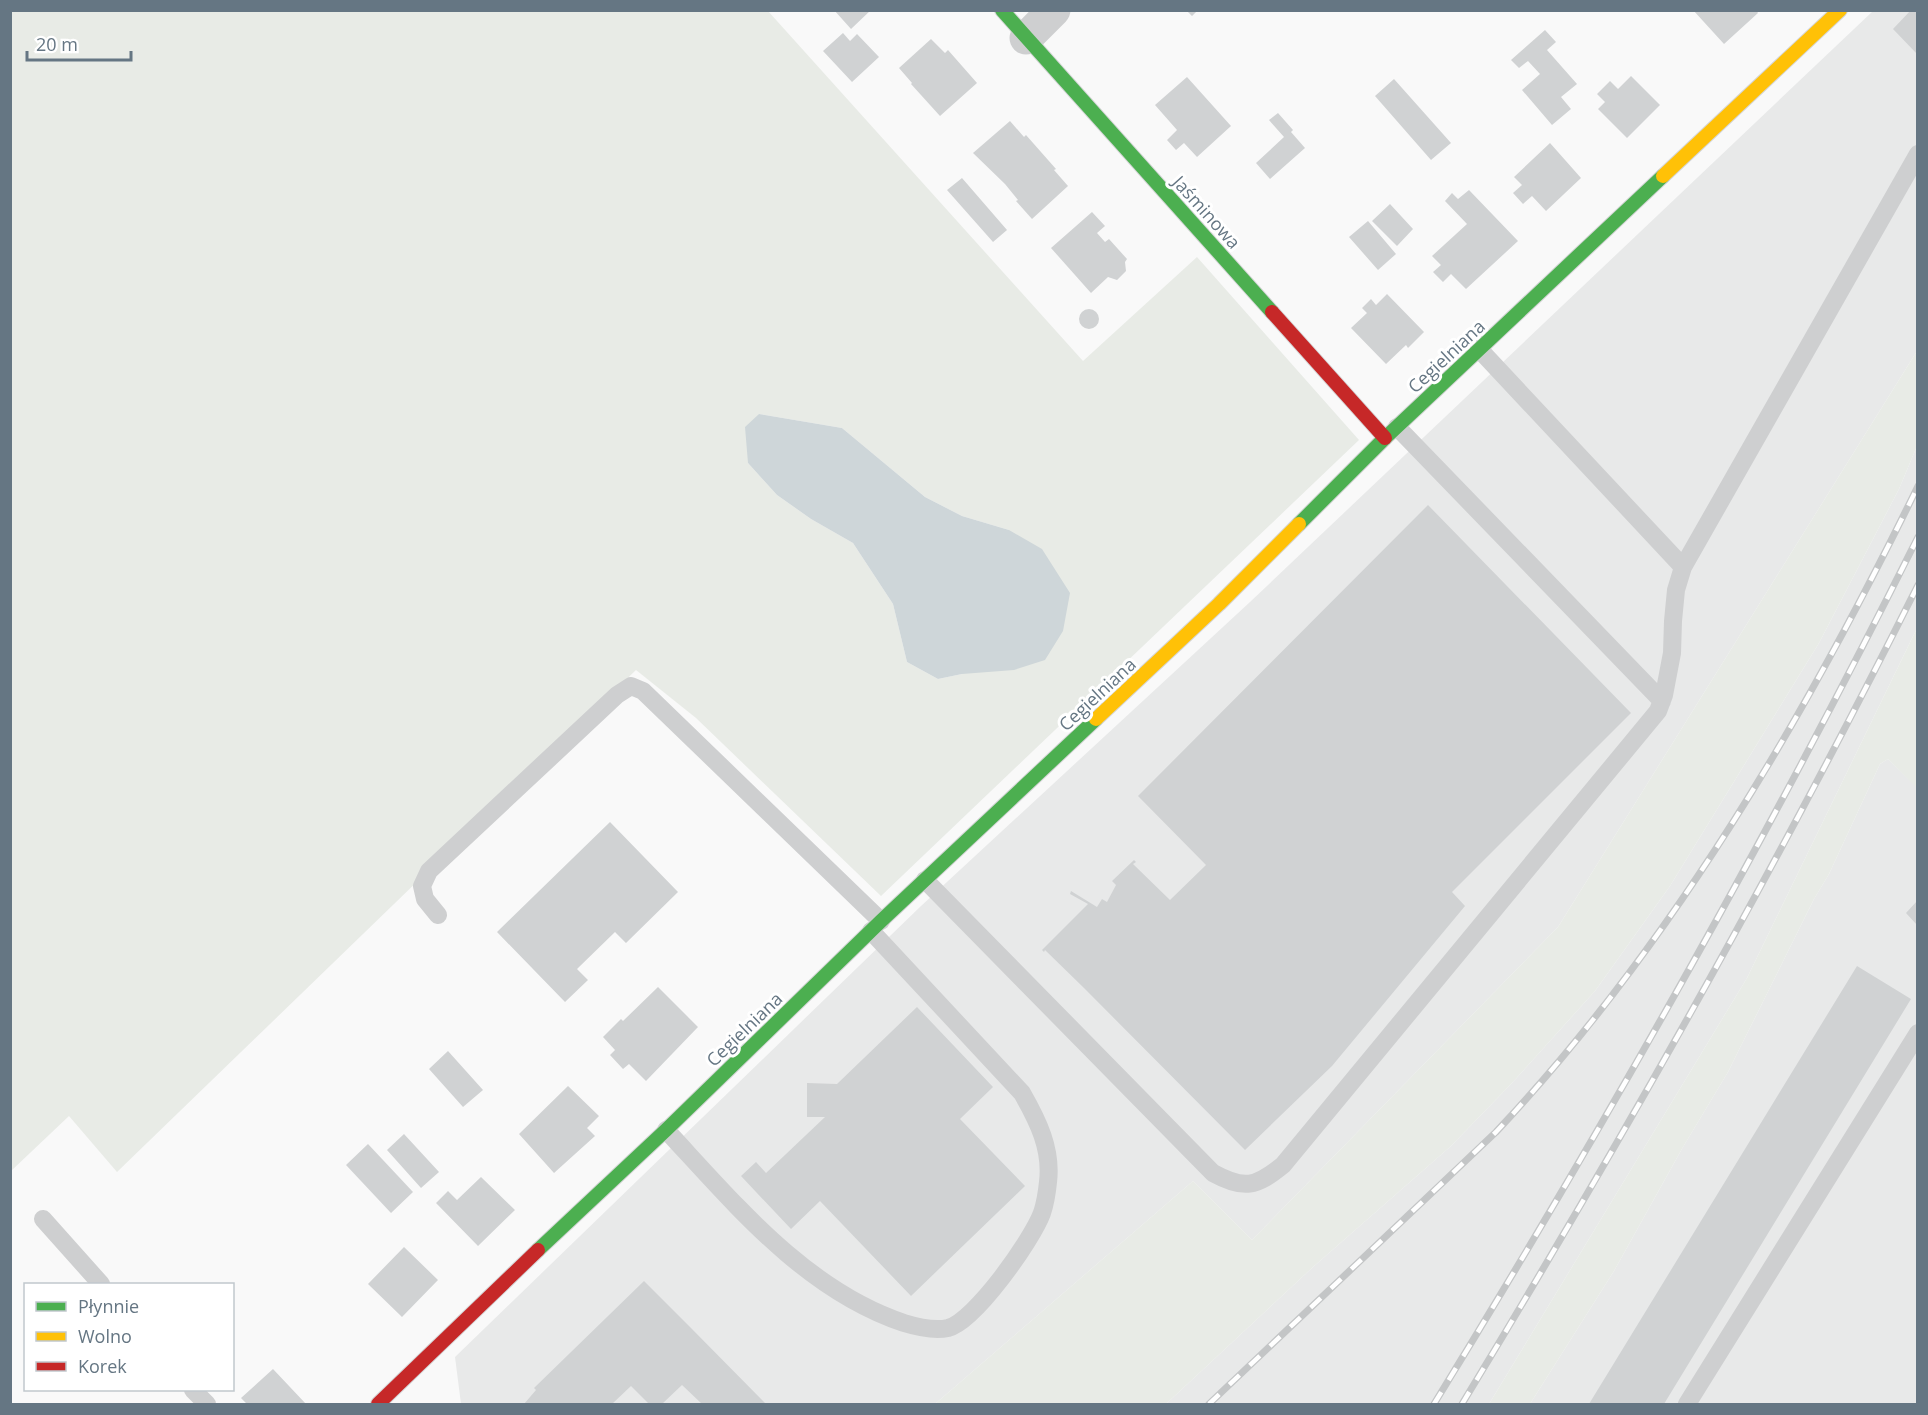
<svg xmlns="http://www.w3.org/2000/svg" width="1928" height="1415" font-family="'Open Sans',sans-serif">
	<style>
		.built { fill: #e8e9e9 }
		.green { fill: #e8ebe6; fill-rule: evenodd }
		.water { fill: #ced6d9 }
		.building { fill: #d0d2d3 }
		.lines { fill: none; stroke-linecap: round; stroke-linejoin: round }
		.fast-casing { stroke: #d5d6d7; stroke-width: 16 }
		.slow-casing { stroke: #d5d6d7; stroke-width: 16 }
		.jam-casing { stroke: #d5d6d7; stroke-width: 16 }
		.lane { stroke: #cecfd0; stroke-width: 18 }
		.street { stroke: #cecfd0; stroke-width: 33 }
		.fast { stroke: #4caf50; stroke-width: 14 }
		.slow { stroke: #ffc107; stroke-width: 14 }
		.jam { stroke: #c62828; stroke-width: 14 }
		.rail-casing { stroke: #c3c5c6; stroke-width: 7 }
		.rail { stroke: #fff; stroke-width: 4.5; stroke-dasharray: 14; stroke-linecap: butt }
		.labels { text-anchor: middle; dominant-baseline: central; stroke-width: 6; stroke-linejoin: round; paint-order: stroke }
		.street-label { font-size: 18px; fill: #657683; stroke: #fff }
	</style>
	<rect width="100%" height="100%" fill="#f9f9f9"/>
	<path class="built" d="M1873,11h44v340l-359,576 -306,313 -59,-59 -258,223h-474l-6,-47 466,-451 329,-304z
		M1917,446v182l-170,350 -258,426h-323l147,-137 138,-121 61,-63 83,-92 75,-105 149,-243 80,-154z
		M1888,759l30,29 -1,616h-387l84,-133 69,-124 45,-75 86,-173 15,-25 51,-110z"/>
	<path class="green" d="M11,11h757l315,350 114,-104 162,183 -478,456 -185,-178 -60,-48 -519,502 -48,-56 -58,55zM759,414l83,14 83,69 37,19 47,14 -47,144 -24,5 -31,-17 -14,-58 -40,-61 -42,-24 -34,-24 -29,-32z
		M1917,351v95l-18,43 -80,154 -149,243 -75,105 -83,92 -61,63 -138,121 -147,137h-231l258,-223 59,59 306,-313z
		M1917,628v160l-29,-29 -8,5 -51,110 -15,25 -86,173 -45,75 -69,124 -84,133h-41l258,-426z"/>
	<path class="water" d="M759,414l83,14 83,69 37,19 47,14 33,19 28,44 -7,38 -18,29 -31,10 -52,4 -24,5 -31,-17 -14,-58 -40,-61 -42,-24 -34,-24 -29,-32 -3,-36z"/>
	<path class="building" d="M834,10h37l-20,19z
		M1186,10h12l-6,6z
		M1693,10h63l2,3 -34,31z
		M1911,10h6v44l-24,-25z
		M1545,30l11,12 -9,8 30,34 -16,13 10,12 -19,16 -30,-35 18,-16 -12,-13 -9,7 -8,-8z
		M843,33l7,8 7,-7 22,23 -27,25 -29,-31z
		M931,39l14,14 3,-3 29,33 -37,33 -29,-32 1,-1 -13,-15z
		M1631,76l29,29 -33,33 -29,-29 7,-7 -8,-8 13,-13 8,8z
		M1187,77l44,49 -34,31 -13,-14 -8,7 -9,-10 10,-10 -22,-25z
		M1394,79l57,64 -20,17 -56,-64z
		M1278,113l15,17 -2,2 14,16 -35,31 -14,-16 28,-26 -15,-17z
		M1010,121l14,16 2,-2 30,34 -2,1 14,16 -36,33 -16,-18 2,-1 -13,-16 -32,-31z
		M1550,143l31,35 -35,33 -14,-15 -9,8 -10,-11 9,-8 -8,-8z
		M962,178l45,52 -14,12 -46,-52z
		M1469,190l49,51 -52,48 -15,-15 -8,8 -10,-10 8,-7 -9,-9 35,-32 -22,-23 7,-8 6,6z
		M1390,204l23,25 -16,17 -25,-25z
		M1092,212l13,14 -8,7 8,9 4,-3 18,20 -2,3 1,9 -9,9 -9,-3 -17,16 -40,-45z
		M1368,221l28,33 -18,16 -29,-33z
		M1387,294l37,38 -16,16 -2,-3 -20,19 -35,-36 16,-15 -5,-5 9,-9 5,6z
		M1079 319a10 10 0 1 1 20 0a10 10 0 1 1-20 0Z
		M1428,505l203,208 -179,179 13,14 -133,160 -87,84 -161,-162 -39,-38 -1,2 -2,-2 46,-46 -18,-10 1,-3 26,16 5,-8 5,3 9,-17 -4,-4 22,-21 2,2 -3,2 37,36 36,-35 -68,-69z
		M610,822l68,70 -52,51 -11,-11 -38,37 11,11 -23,22 -68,-70z
		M1917,901v24l-11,-12z
		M1857,966l54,33 -247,405h-75z
		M658,987l40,40 -52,54 -17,-17 -6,5 -13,-14 5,-5 -12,-13 18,-18 2,2z
		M917,1007l76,80 -33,32 65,67 -114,110 -91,-95 -29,28 -50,-53 15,-14 10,11 59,-56h-18v-34l30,1z
		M448,1051l35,39 -20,17 -34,-38z
		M568,1086l31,30 -12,12 8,8 -41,37 -35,-39z
		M404,1134l35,38 -18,16 -34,-38z
		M368,1144l45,48 -22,21 -45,-48z
		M481,1177l34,33 -37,36 -42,-43 12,-12 9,9z
		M404,1247l34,33 -36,37 -34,-33z
		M644,1281l47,47 75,76h-64l-20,-19 -20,19h-13l-18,-18 -19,18h-88l12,-14 -2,-2z
		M273,1369l33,35h-59l-6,-6z"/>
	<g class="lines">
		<g class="fast-casing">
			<path id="fast" d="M1002,10l270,302
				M1299,524l86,-86 278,-262
				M538,1250l128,-120 215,-209 215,-202"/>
		</g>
		<g class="slow-casing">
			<path id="slow" d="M1663,176l177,-166
				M1096,719l123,-115 80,-80"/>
		</g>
		<g class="jam-casing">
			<path id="jam" d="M1272,312l113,126
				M378,1404l160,-154"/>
		</g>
		<path class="lane" d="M1479,349l204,218
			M1397,427l265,274
			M925,880l288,293c31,17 43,14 70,-8l375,-454 6,-16 8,-42 1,-32 3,-31 7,-23 235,-413
			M438,915l-13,-16 -3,-13 7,-15 188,-176 14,-9 12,5 238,230
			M666,1130c69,74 139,160 238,193 13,4 30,8 44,5 27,-7 84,-88 94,-115 3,-9 5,-21 6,-31 4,-33 -10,-61 -26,-89l-151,-162
			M43,1219l58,65
			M193,1390l14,14
			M1687,1404l231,-371"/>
		<path class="street" d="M1026,38l28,-28"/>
		<use href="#fast" class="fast"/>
		<use href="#slow" class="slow"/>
		<use href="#jam" class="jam"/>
		<g class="rail-casing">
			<path id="rail" d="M1209,1404l287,-272c176,-187 310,-416 422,-646
				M1434,1404c173,-282 336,-570 484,-867
				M1462,1404c162,-267 316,-539 456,-819"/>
		</g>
		<use href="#rail" class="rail"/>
	</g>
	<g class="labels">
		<g class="street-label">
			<text transform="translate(1207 212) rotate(48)">Jaśminowa</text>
			<text transform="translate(1446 356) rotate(-43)">Cegielniana</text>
			<text transform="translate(1097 694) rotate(-43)">Cegielniana</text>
			<text transform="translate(744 1029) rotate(-44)">Cegielniana</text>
		</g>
	</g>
	<rect width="1928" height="1415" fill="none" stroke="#657683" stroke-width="24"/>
	<rect x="24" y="1283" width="210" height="108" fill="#ffffff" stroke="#c1c8cd" stroke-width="1.5"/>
	<rect x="36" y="1302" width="30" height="9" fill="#4caf50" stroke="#c1c8cd" stroke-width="1.5"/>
	<text x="78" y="1313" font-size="18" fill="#657683">Płynnie</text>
	<rect x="36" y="1332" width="30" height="9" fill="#ffc107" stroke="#c1c8cd" stroke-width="1.5"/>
	<text x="78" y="1343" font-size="18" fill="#657683">Wolno</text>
	<rect x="36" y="1362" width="30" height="9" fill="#c62828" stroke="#c1c8cd" stroke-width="1.5"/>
	<text x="78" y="1373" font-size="18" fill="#657683">Korek</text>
	<path d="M27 51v9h104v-9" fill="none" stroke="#657683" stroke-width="3"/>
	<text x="36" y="51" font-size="18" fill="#657683" stroke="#ffffff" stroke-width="4.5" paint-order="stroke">20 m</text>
</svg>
